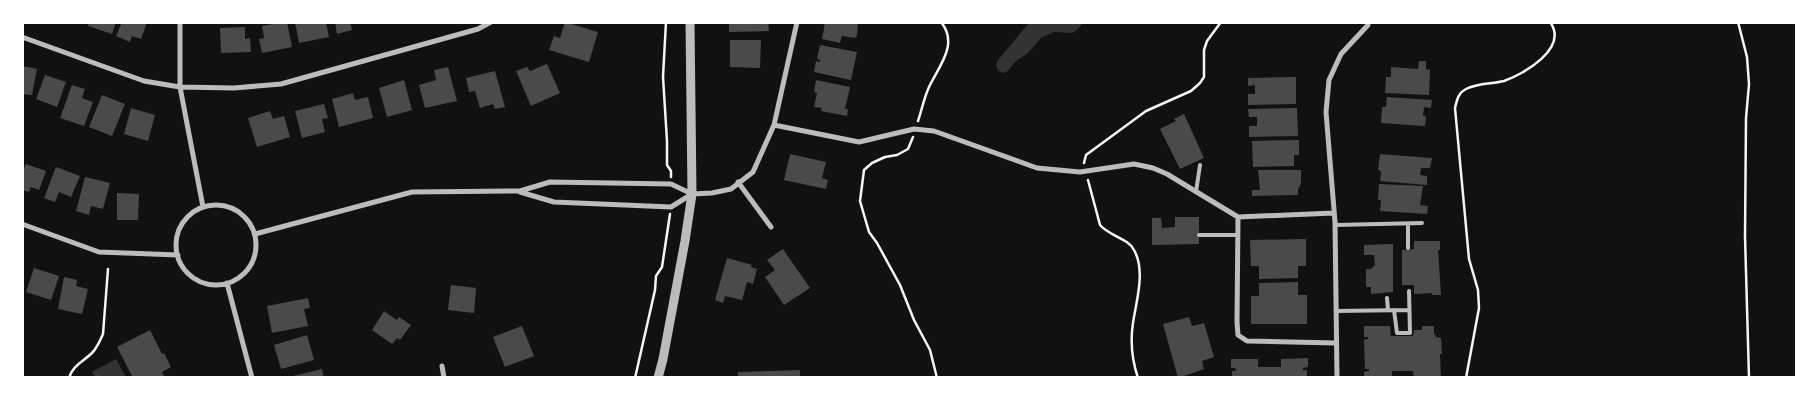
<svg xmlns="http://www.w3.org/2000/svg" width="1819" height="400" font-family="'Sofia Sans Condensed',sans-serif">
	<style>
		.water { fill: #333 }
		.building { fill: #4a4a4a }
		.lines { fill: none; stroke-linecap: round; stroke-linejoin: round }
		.path { stroke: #f5f5f5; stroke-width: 2.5 }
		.service { stroke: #bcbcbc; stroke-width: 4 }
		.minor { stroke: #bcbcbc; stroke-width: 5 }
		.tertiary { stroke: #bcbcbc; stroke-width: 9 }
	</style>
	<rect width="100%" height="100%" fill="#111"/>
	<path class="water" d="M1029,23h54l-6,7 -5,3 -18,-1 -13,6 -13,15 -13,9 -7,9 -5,2 -5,-2 -2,-6 2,-5z
		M116,359l10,18h-31l-3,-5z"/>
	<path class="building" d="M89,22h27l-4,12 -24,-8z
		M122,22h25l-6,17 -9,-3 -2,6 -14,-6z
		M284,22h3l5,25 -30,6 -3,-14 5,-1 -2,-12z
		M295,22h31l3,15 -30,6z
		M335,22h15l2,8 -15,4z
		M565,22l33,10 -9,30 -40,-12 5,-14 6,2z
		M768,22l1,9 -40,1v-9z
		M825,22h33l-1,14 -2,2 -13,-2 -2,7 -18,-4z
		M245,27v12l5,-1 1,14 -30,1 -1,-25z
		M730,40h31l-1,28 -30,-1z
		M820,45l37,7 -6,28 -37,-8 2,-11 4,1v-2l-3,-1z
		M1419,61h7v8l4,1 -1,25 -44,-2 1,-16h5v-10l27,2z
		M547,64l13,29 -29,13 -15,-35 11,-4 3,4z
		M22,66l15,3 -5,26 -10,-1z
		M448,67l9,34 -32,7 -6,-23 17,-5 -2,-10z
		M495,71l10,36 -10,2 -2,-5 -13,4 -5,-17 -6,1 -3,-14z
		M45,75l21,7 -9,25 -21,-8z
		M1296,77v27l-48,1v-11h7v-9l-7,1v-8z
		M404,80l8,30 -25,7 -8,-29z
		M816,80l34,7 -5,22h3l-1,7 -26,-5 1,-3 -8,-1 3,-14 -3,-1z
		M72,85l13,4 -3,9 11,4 -9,24 -24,-8z
		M353,93l2,7 13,-3 5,21 -34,9 -7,-28z
		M102,95l23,9 -13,32 -23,-9z
		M1387,97l45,3 -1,8 -7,-1 -1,9h3l-1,10 -44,-3 1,-16h4z
		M324,104l4,14 -6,1 3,13 -23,6 -7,-27z
		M131,108l24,7 -7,26 -24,-7z
		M1297,108l1,28 -49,1v-11h8v-9h-8l-1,-8z
		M270,111l3,8 11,-3 6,21 -33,10 -9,-29z
		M1184,114l20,44 -24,11 -20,-40 16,-8 -2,-2z
		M1299,140v15h-5v11l-41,1 -1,-26z
		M790,154l36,8 -4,16 6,2 -2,9 -42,-9z
		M1380,154l52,4 -2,10h-9l-1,7 7,1v9l-47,-4 1,-7 -1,-4h-2z
		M26,164l20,7 -7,19 -8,-3 -2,5 -7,-2v-17z
		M56,167l24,9 -9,21 -12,-5 -4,10 -11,-4z
		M1258,170h43v14l-3,5v6l-46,1v-6h8z
		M85,177l25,6 -7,26 -12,-3 -2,9 -13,-4z
		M1379,184l44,2 -3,19 8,1 -1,8 -47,-3 1,-11h-3z
		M117,193l22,1 -1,26h-21z
		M1175,217h24v27l-47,1v-27h9l1,10 13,-1z
		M1306,239v27h-8v12l-39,1v-13h-8l-1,-26z
		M1414,241h26v9h-2l3,45h-9v-2l-18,1v-9h-12v-35l12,-1z
		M1393,244v48l-22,2v-7h-5v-18h5l4,-4 -1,-10h-10v-10z
		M783,249l27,39 -26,17 -19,-28 10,-7 -8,-10z
		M727,258l25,7 -1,2 6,2 -4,15 -6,-2 -5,18 -17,-4 -2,7 -8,-3z
		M34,268l25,8 -8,24 -25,-8z
		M64,277l13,3 -1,6 12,3 -6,25 -24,-5z
		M1298,282v13h9v29h-56v-28h8v-13z
		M451,285l25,3 -2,25 -26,-3z
		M308,298l2,10 -6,1 4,17 -36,7 -5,-27z
		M384,311l13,9 2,-3 12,8 -11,15 -3,-2 -5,6 -20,-14z
		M1189,317l3,9 12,-3 10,34 -12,4 2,8 -26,9 -15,-54z
		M522,326l12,30 -29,11 -12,-30z
		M1364,326h26l1,10h22l1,-6h8v-4h12v8h1l1,3 5,1 1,16h-2l1,24h-27l-1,-7h-21v7h-28v-6l5,-1v-2h-4l-1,-29 4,-1v-2h-4z
		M150,330l12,24 2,-1 7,14 -9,5 2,4 -3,2h-28l-16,-31z
		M307,335l7,25 -33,9 -7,-24z
		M1308,358v9l-5,1v2h4v8h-75v-7h4l-1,-3h-4v-9h27v8h23v-8z
		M322,369l2,9h-35v-1z
		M800,370v8h-62v-6z"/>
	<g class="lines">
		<path class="path" d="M666,22l-3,55 4,64v24l4,6v6
			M1738,22l9,35 2,27 -3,34 -1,118 4,142
			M918,121c4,-12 6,-23 11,-34 10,-21 30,-43 12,-65
			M913,137l-5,12 -11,6 -12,2 -13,6 -8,7 -4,31 9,31 8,11 23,42 14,35 16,30 7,28
			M1084,163l2,-8 60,-44 45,-20 9,-8 4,-6v-27l3,-9 14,-19
			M1088,180l12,45c9,11 28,13 34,25 12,21 2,52 -1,73 -3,19 -1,37 5,55
			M69,378c3,-12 15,-17 23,-25 5,-5 8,-12 11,-19l5,-65
			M635,378l20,-88 1,-14 6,-9 8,-53
			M1466,378l13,-70 -1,-18 -9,-31 -14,-151c2,-8 3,-15 11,-19 11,-6 26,-5 38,-8 20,-7 65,-33 46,-59"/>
		<path class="service" d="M1196,192l4,-27
			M1408,224v24
			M1335,225l87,-2
			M1199,235h38
			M1387,298l1,12
			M1394,310l3,23h13l-1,-42
			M1336,311l73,-1"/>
		<path class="minor" d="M180,22v65l23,120
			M22,37l122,44 36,6 54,1 47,-4 197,-55 13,-7
			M774,125l85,17 55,-13 20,2 103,37 43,4 54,-8 19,4 14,6 71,43 96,-4
			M738,182l33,45
			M520,192l34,10 117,5 21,-13
			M176 245a40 40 0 1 1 80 0a40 40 0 1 1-80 0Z
			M1238,217l-1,105 1,13 9,6 88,2
			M22,224l77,28 79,3
			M255,234l157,-42 108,-1 30,-9 121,2 21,10 20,-1 19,-4 22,-17 21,-47 23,-103
			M227,283l25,95
			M442,366l2,12
			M1337,378l-2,-156 -9,-110 3,-32 12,-26 27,-29"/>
		<path class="tertiary" d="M658,378l5,-19 22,-118 7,-47 -2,-172"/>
	</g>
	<rect width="1819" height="400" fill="none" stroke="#ffffff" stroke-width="48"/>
</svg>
